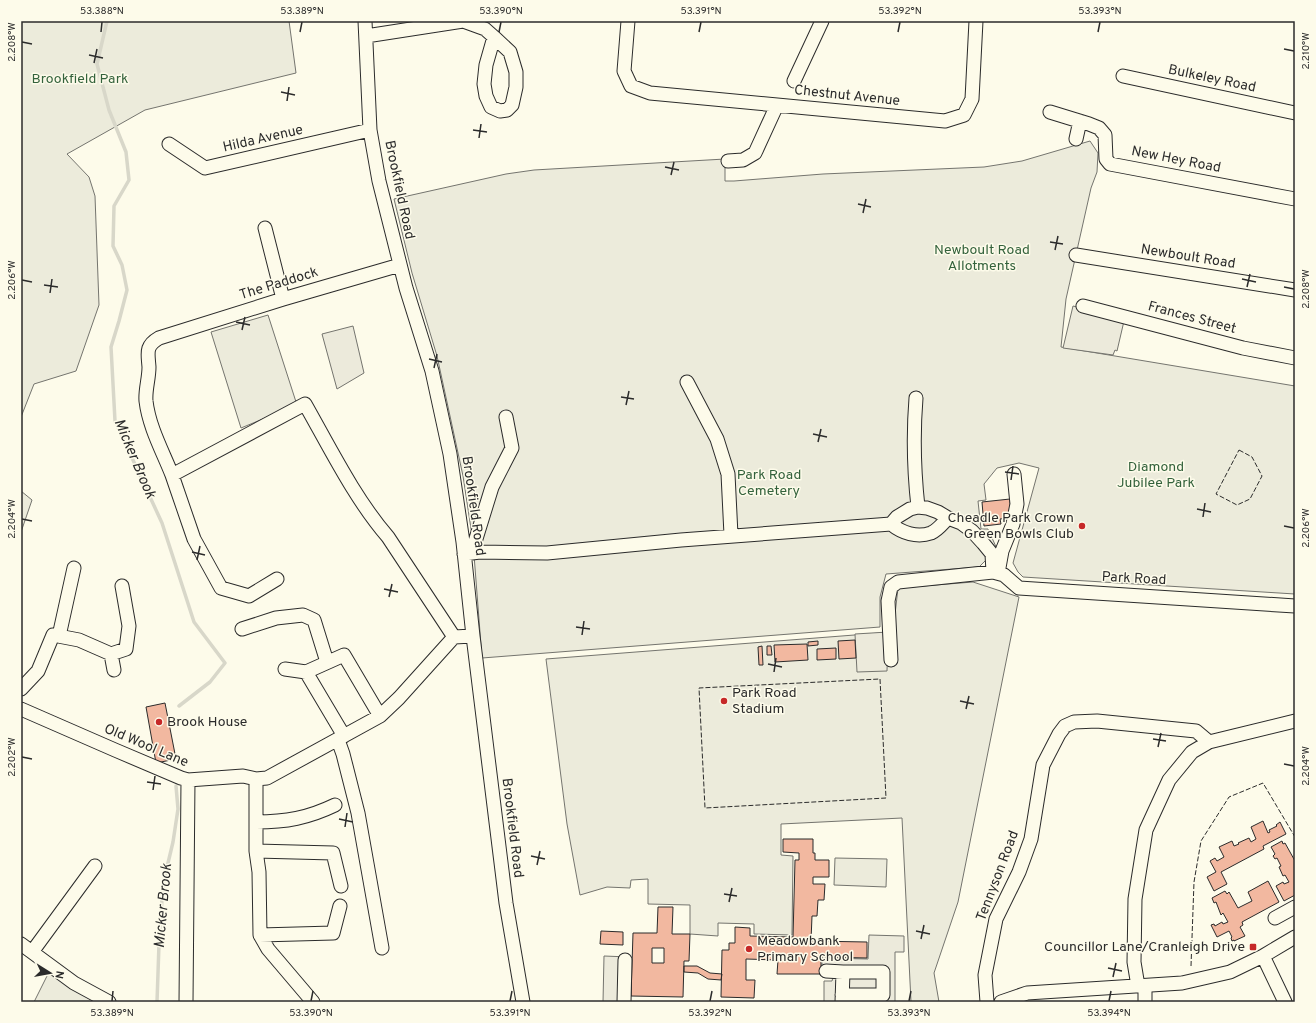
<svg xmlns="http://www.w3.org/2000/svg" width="1316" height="1023" font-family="Overpass,sans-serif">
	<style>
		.green { fill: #ecebdb; stroke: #74746e }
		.parking { fill: #eceadb; stroke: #74746e }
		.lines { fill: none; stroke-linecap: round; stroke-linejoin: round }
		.stream { stroke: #d8d7c9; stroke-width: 3.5 }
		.building { fill: #f2b8a0; stroke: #2b2b2b; fill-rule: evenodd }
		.minor-casing { stroke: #2b2b2b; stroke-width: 15 }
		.minor { stroke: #fdfbea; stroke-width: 13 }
		.fence { stroke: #2b2b2b; stroke-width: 1; stroke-dasharray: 5 2; stroke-linecap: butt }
		.ticks { fill: none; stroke: #2b2b2b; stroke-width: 1.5 }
		.poi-dot { fill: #c62828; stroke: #fdfbea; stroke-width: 1.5 }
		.labels { text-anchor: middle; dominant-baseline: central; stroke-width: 3; stroke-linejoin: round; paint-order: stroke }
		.park-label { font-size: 14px; fill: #34623c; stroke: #fdfbea }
		.street-label { font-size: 14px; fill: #2b2b2b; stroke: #fdfbea }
		.poi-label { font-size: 14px; fill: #2b2b2b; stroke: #fdfbea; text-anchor: start }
		.water-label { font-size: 15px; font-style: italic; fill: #2b2b2b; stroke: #fdfbea }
		.neatline { fill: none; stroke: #2b2b2b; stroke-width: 1.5 }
		.ticks-label { font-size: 10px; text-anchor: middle; fill: #2b2b2b }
	</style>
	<rect width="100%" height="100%" fill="#fdfbea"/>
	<path class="green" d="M21,21h268l7,52 -151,37 -78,44 22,23 6,19 4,109 -23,66 -42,13 -13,33z
		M1090,141l8,12 -1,19 -6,16 -25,111 -5,48 234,39v208l-272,-17 -5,-5 -5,-9 26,-95 -20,-5 -22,5 -13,16 2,16 -8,1 3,28h7l9,20 -18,18 -93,7 -6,23v30l-398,31 -9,-116 -10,-66 -26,-120 -25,-83 -18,-74 112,-25 28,-4 191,-11v22h9l89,-7 161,-7 38,-6z
		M268,315l29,90 -56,23 -30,-96z
		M21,491l11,9 -11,32z
		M973,582l46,15 -61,305 -24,71 5,29h-28l-9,-184 -121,6v31l12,1 -1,79 -38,-1v-10l-36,-1v13l-28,-2v-29l-42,-1v-25l-17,1 -1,8 -23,-1 -27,8 -13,-71 -21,-165 347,-27 5,-44z
		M835,858l52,1 -1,28 -52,-2z
		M52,966l57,36h-75z"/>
	<path class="parking" d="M1073,306l48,12 3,3 -7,30 -2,-1 -2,5 -50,-7z
		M353,326l11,47 -27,16 -15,-55z
		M888,632l-1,39 -30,1 -2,-38z
		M869,935l35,1v16h-9v50h-71v-21h8l1,-4 -11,-1v-18l46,1z
		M604,956l25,1 -1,45h-25z"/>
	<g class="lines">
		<path class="stream" d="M107,21l-10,43 12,46 17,42 3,28 -15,26 -1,40 9,19 5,25 -8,31 -8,26 4,74 47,102 32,99 31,41 -15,19 -31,24
			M157,1002l2,-58 4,-60 10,-42 5,-33 -2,-23"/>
	</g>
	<path class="building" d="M1010,499l1,19 -11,1 1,5 -17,2 -2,-24z
		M855,640l1,18 -17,1 -1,-18z
		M818,641v4l-10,1v-4z
		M807,644l1,16 -33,2 -1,-17z
		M762,646l1,19h-4l-1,-18z
		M767,646h4l1,9h-5z
		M836,648v11l-19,1v-11z
		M165,703l11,56 -20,4 -10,-56z
		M1263,821l5,12 2,-1 -1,-2 8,-4 -1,-1 4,-3 6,12 -23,12 1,3 -43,23 6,12 -13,7 -7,-14 9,-5 -6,-11 5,-3 2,3 7,-4 -5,-10 13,-6 2,5 5,-2 -1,-1 11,-5 2,4 5,-3 -5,-12z
		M783,839h30v14h2v7h14v17h-16v7h12l-1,16h-6l-1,16h-5l-1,25 56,1v16l-46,-1v17h-44l1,-14 -32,-1v21h9l-1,18 -33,-1 1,-47h7v-7h6v-16l15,1v8l43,1 2,-77h4v-7l-16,-1z
		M1282,841l1,3 2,-1 10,18v34l-11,6 -8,-15 7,-4 1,2 5,-2 -4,-7 -2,1 -4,-9 2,-1 -4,-8 -2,1 -2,-3 2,-2 -4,-7z
		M1268,881l11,21 -37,20 1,3 -3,2 5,9 -11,5v-1l-2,1 -1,-3 1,-1 -3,-6 -12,6 -6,-12 3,-1 1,2 7,-4 1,2 5,-2 -5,-9 -2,2 -5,-13 -2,1 -2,-5 13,-7 2,3 2,-2 9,16 14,-7 -4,-9z
		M658,907h15l-1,27h18l-1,27h-5l-1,36 -52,-1 2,-63h24zM652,948h12v15h-12z
		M601,931l22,1v13l-23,-1z
		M684,966h13l13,7 12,1 -1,6 -13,-1 -10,-6 -14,-1z"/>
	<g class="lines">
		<g class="minor-casing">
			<path id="minor" d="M365,21l5,109 9,51 27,107 26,83 18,83 13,88 10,94 33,267 17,99
				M628,21l-4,50 7,15 19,7 295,28 19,-6 8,-16 4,-78
				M366,36l97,-15 22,8 9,8 16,15 6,20v15l-4,18 -5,5 -7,1 -9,-4 -5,-11 -2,-12 2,-19 8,-28
				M1123,76l172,37
				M794,81l28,-60
				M1050,112l39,12 10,4 6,7 1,24 4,5 185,35
				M1076,139l4,-18
				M169,144l36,24 165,-38
				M728,161l15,-1 12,-7 22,-48
				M265,228l18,71
				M1076,255l219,35
				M1083,306l160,42 52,10
				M687,382l30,57 11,35 3,61
				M916,398c-3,37 -2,73 2,109
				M172,475c-9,-23 -23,-48 -26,-74 -1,-11 3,-22 3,-34 -1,-14 -4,-21 10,-29l124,-39 117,-34
				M891,524c11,9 26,14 40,9 7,-3 12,-10 17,-15
				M475,552v-10l17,-55 20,-39 -6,-31
				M464,554l16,-2 67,1 134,-13 210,-16 6,-7 13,-8 8,-2 9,1 11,4 10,6 13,5 11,8 11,12 9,11 1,18
				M998,573l4,-22 11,-27 4,-20 -3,-30
				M277,579l-28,17 -28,-8 -27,-49 -22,-64 133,-71c25,44 50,95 83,133l66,100 19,-1
				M242,629l34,-11 27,-3 11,5 13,42
				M59,636l15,-68
				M891,660l-3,-59 3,-14 7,-5 95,-10 11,3 15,13 276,18
				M285,669l21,3 38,-17 36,61
				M114,670l-3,-16 15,-5 3,-23 -7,-40
				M306,672l38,64
				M21,689l17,-18 15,-36 26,5 32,14
				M21,709l94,41 66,28 7,2 55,-4 13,3 11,-1 113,-62 19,-18 55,-61
				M338,740l5,14 15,59 24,135
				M256,779v72l3,21 1,63 8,14 45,53
				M256,822c30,0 52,-4 79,-17
				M256,851l77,2 8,33
				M1275,918l20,-11
				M260,935l73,-2 7,-27
				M21,944l53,39 35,19
				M32,952l63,-86
				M1263,956l22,46
				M826,971l17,1 -1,30
				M1138,986l-4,-24 1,-63 11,-69 23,-50 23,-28 17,-10 86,-21
				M1145,986v16
				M842,995h41v-23h-40
				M186,1002l2,-222
				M624,1002l1,-42
				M987,1002l-2,-27 11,-56 23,-47 12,-33 12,-74 16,-31 6,-8 9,-4 23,-1 99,10 13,11
				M1001,1002l26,-9 155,-10 48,-11 33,-16 32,-19"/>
		</g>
		<use href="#minor" class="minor"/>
		<path class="fence" d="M1239,450l13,7 10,19 -12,23 -13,6 -21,-11z
			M880,679l6,119 -181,10 -6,-120z
			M1191,966l3,-84 7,-41 28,-44 34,-14 32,54"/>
	</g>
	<path class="ticks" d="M101,32l1,-10M300,32l2,-10M499,32l2,-10M699,32l2,-10M898,32l2,-10M1098,32l2,-10M22,42l10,2M1284,49l10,2M89,55l14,3M94,63l3,-14M281,92l14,3M287,101l2,-14M473,130l14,2M479,138l2,-14M665,167l14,3M671,175l3,-13M858,204l13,3M863,213l3,-14M1050,242l13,2M1055,250l3,-14M1242,279l14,3M22,280l10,2M44,285l14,2M1247,287l3,-13M1284,287l10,2M50,293l2,-14M236,322l14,3M242,330l3,-13M429,359l13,3M434,368l3,-14M621,397l13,2M626,405l3,-14M813,434l14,3M818,442l3,-13M1005,472l14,2M1011,480l2,-14M1197,509l14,3M1203,517l2,-14M22,519l10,2M1284,526l10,2M192,552l13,3M197,560l3,-14M384,589l14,3M389,597l3,-13M576,627l14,2M582,635l2,-14M768,664l14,3M774,672l2,-14M960,701l14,3M966,709l3,-13M1153,739l13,2M1158,747l3,-14M22,757l10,2M1284,764l10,2M147,782l14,2M153,790l2,-14M339,819l14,3M345,827l2,-14M531,856l14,3M537,865l3,-14M724,894l13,2M729,902l3,-14M916,931l14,3M921,939l3,-14M1108,968l14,3M1113,977l3,-14M112,1001l1,-10M311,1001l2,-10M510,1001l2,-10M710,1001l2,-10M909,1001l2,-10M1109,1001l2,-10"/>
	<g class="poi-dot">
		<circle cx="1082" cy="526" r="4"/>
		<circle cx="724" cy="701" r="4"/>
		<circle cx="159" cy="722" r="4"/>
		<rect x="1249" y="943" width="8" height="8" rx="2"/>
		<circle cx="749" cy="949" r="4"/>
	</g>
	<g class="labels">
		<g class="park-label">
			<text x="80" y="79">Brookfield Park</text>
			<text x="982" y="250">Newboult Road<tspan x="982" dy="16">Allotments</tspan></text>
			<text x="1156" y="467">Diamond<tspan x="1156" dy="16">Jubilee Park</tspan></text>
			<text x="769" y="475">Park Road<tspan x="769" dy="16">Cemetery</tspan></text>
		</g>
		<g class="street-label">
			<text transform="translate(1212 79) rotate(12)">Bulkeley Road</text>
			<text transform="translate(847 96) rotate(6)">Chestnut Avenue</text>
			<text transform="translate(263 139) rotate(-13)">Hilda Avenue</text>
			<text transform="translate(1176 160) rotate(11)">New Hey Road</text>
			<text transform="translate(399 190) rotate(78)">Brookfield Road</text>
			<text transform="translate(1188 257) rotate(9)">Newboult Road</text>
			<text transform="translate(279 284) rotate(-17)">The Paddock</text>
			<text transform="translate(1192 318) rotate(15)">Frances Street</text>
			<text transform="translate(473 506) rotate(82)">Brookfield Road</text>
			<text transform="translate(1134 579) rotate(3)">Park Road</text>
			<text transform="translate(146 746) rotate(23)">Old Wool Lane</text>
			<text transform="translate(512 828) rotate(83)">Brookfield Road</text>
			<text transform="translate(998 876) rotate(-69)">Tennyson Road</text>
		</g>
		<g class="poi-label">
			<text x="1074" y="518" text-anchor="end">Cheadle Park Crown<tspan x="1074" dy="16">Green Bowls Club</tspan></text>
			<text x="732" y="693">Park Road<tspan x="732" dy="16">Stadium</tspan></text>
			<text x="167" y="722">Brook House</text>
			<text x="757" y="941">Meadowbank<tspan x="757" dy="16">Primary School</tspan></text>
			<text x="1245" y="947" text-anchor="end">Councillor Lane/Cranleigh Drive</text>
		</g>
		<g class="water-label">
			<text transform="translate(134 459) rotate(67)">Micker Brook</text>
			<text transform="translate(164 906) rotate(-85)">Micker Brook</text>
		</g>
	</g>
	<rect width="1316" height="1023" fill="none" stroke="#fdfbea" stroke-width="44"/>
	<g transform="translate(50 973) rotate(101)" stroke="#fdfbea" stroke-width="3" paint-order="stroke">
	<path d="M0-3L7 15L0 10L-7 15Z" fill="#2b2b2b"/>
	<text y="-6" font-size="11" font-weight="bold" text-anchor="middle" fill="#2b2b2b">N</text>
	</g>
	<rect x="22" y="22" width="1272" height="979" class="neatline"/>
	<g class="ticks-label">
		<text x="102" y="14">53.388°N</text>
		<text x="302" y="14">53.389°N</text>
		<text x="501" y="14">53.390°N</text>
		<text x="701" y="14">53.391°N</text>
		<text x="900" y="14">53.392°N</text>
		<text x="1100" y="14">53.393°N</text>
		<text transform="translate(11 42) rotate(-90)" y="4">2.208°W</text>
		<text transform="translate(1305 51) rotate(-90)" y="4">2.210°W</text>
		<text transform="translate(11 280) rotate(-90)" y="4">2.206°W</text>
		<text transform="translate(1305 289) rotate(-90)" y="4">2.208°W</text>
		<text transform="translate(11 519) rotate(-90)" y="4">2.204°W</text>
		<text transform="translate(1305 528) rotate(-90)" y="4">2.206°W</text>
		<text transform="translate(11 757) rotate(-90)" y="4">2.202°W</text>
		<text transform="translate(1305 766) rotate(-90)" y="4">2.204°W</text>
		<text x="112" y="1016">53.389°N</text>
		<text x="311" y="1016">53.390°N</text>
		<text x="510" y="1016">53.391°N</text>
		<text x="710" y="1016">53.392°N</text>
		<text x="909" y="1016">53.393°N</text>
		<text x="1109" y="1016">53.394°N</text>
	</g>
</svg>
